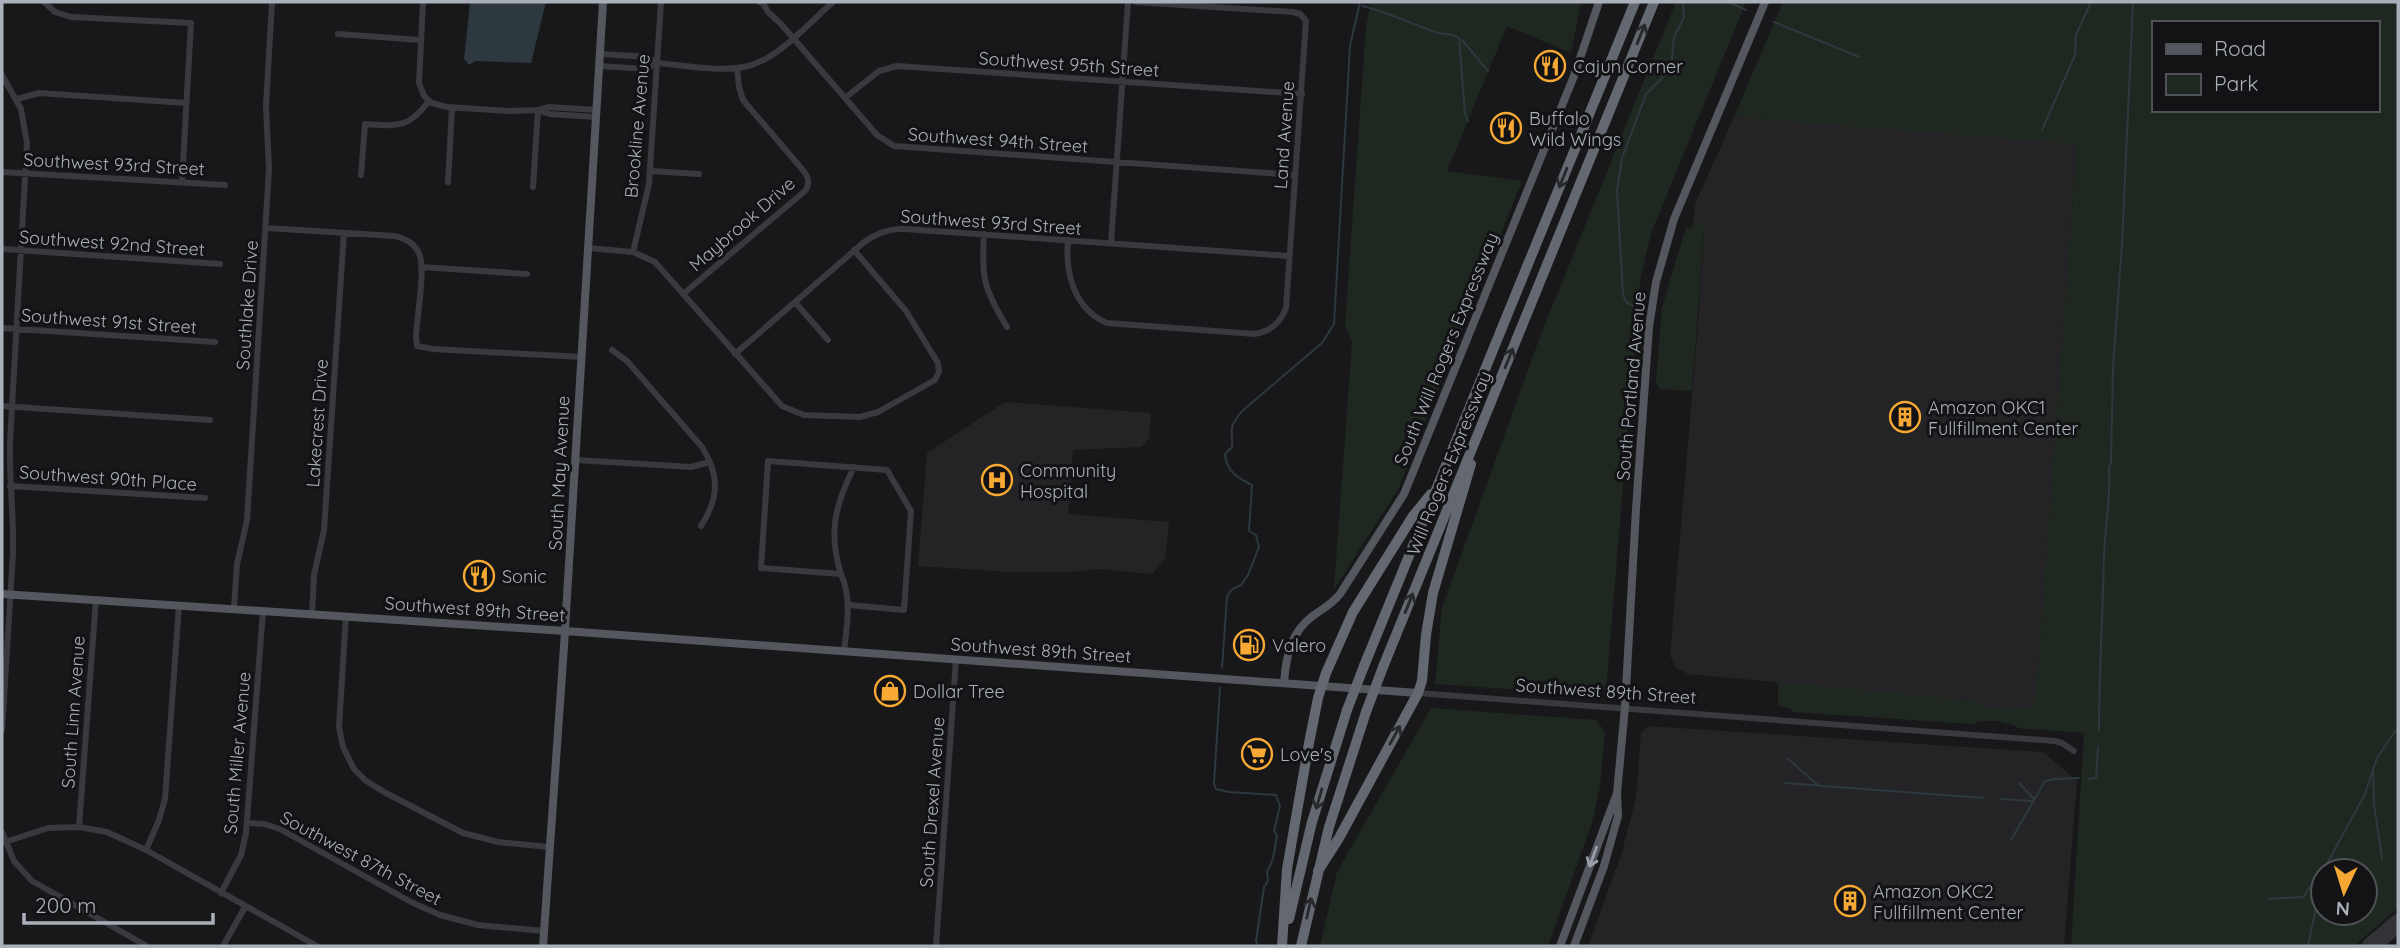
<svg xmlns="http://www.w3.org/2000/svg" width="2400" height="948" font-family="Quicksand,sans-serif">
	<style>
		.built { fill: #242427 }
		.green { fill: #1f2820; fill-rule: evenodd }
		.water { fill: #2d383f }
		.lines { fill: none; stroke-linecap: round; stroke-linejoin: round }
		.stream { stroke: #2d383f; stroke-width: 2 }
		.taxiway { stroke: #323337; stroke-width: 18 }
		.minor { stroke: #393a3f; stroke-width: 6 }
		.major { stroke: #55575e; stroke-width: 8 }
		.highway { stroke: #646870; stroke-width: 10 }
		.highway-bridge { stroke: #646870; stroke-width: 10 }
		.oneway { stroke: #27282c }
		.oneway2 { stroke: #999ea8 }
		.labels { text-anchor: middle; dominant-baseline: central; stroke-width: 6; stroke-linejoin: round; paint-order: stroke }
		.street-label { font-size: 18px; fill: #aab0ba; stroke: #131315 }
		.poi-label { font-size: 18px; fill: #aab0ba; stroke: #131315; text-anchor: start }
	</style>
	<rect width="100%" height="100%" fill="#18181a"/>
	<path class="built" d="M1734,117l343,26 -40,540 -4,24 -18,4 -30,-4 -16,-7 -281,-26 -13,-7 -5,-12 28,-330 6,-95 -2,-6h-9l2,-20z
		M1005,402l146,11 -2,25 -8,9 -68,3 -5,64 101,8 -4,37 -13,15 -55,-5 -26,3h-62l-91,-6 9,-113z
		M1648,726l395,26 34,29 -13,165h-476l34,-94 14,-55 5,-64z"/>
	<path class="green" d="M1371,2h210l-10,51 -64,-27 -60,145 75,10 -124,309 -64,99 18,-247 -7,-16 21,-300z
		M1676,2h70l-95,231 -11,47 -34,410 -13,5 -158,-11 7,-76 99,-274z
		M1783,2h615v906l-44,38h-283l13,-213 -65,-5c-12,-7 -34,-10 -47,-4l-179,-12 -2,-4 -13,-2v-24l191,18c21,10 42,12 64,7l4,-24 40,-539 -343,-27zM2153,23h224v87h-224zM2365,871v42h-42v-42z
		M1693,224h9l2,5 -12,162 -32,-2 -4,-6 6,-76 24,-79 6,-1z
		M1431,708l165,12 9,12 -5,55 -8,36 -44,123h-228l17,-74z"/>
	<path class="water" d="M470,2h76l-15,61 -56,-2 -6,4 -5,-6z"/>
	<g class="lines">
		<path class="stream" d="M1728,2l18,8
			M1362,6c26,6 50,18 76,27 8,2 14,0 21,5l6,76 3,7
			M1774,22l85,35
			M1462,40l26,31
			M2042,130l33,-75 1,-20 15,-33
			M1638,308l-12,-6 -3,-8 -6,-104 5,-32 24,-64 25,-25 3,-32 10,-20 -1,-15
			M1222,668l5,-71 4,-7 10,-5 7,-10 11,-28 -3,-12 -7,-4 3,-46c-14,-7 -26,-14 -27,-31l7,-7c1,-20 -5,-17 10,-36l80,-68 12,-19 16,-278 10,-44
			M1220,688l-6,96 2,5 13,3 47,3 4,11 -6,25 3,4c-2,12 -3,27 -10,36l1,10 -4,6 -8,54 2,5
			M2099,730c0,-59 4,-118 5,-176 1,-29 7,-57 5,-86l2,-5 2,-96 9,-123 11,-242
			M1787,758l31,27
			M2373,769l1,35 8,55
			M2089,779l7,-1 2,-31
			M1785,783l198,15
			M2019,783l14,15
			M2001,799l31,2
			M2011,840l34,-59 9,-2 25,-1
			M2323,871l42,-77 12,-36 21,-31
			M2268,899l35,-2 10,-14 7,-4 3,-8
			M2308,946l13,-61 -1,-6"/>
		<path class="taxiway" d="M2371,946l27,-23"/>
		<path class="minor" d="M44,2l11,10 16,5 120,6 -9,159
			M423,2l-4,81 5,13 8,7 15,4 62,4 29,-1 10,-3 49,3
			M759,2l4,1 5,9 13,12 96,111 17,11 401,29
			M338,34l82,6
			M600,54l48,3 8,6c29,2 64,10 92,3 30,-7 62,-44 85,-64
			M599,66l48,3 9,-6
			M2,75l19,34 6,34 -17,299c-1,37 4,74 3,111l-11,177
			M845,98l34,-27 18,-5 405,28
			M17,99l22,-6 147,10
			M538,110l11,4 47,3
			M650,171l49,3
			M2,172l223,13
			M361,175l4,-51c32,2 43,5 64,-23
			M448,182l4,-74
			M533,187l5,-77
			M266,228l128,8c11,2 22,8 26,20 5,17 -3,60 -4,80l1,10 16,3 149,8
			M984,234c-3,44 0,55 23,93
			M1068,240c-3,33 6,69 39,83l148,11c16,-3 25,-11 31,-26l20,-287 -6,-7 -7,-2 -157,-10
			M1111,243l17,-241
			M588,248l45,4 22,10 127,144 22,9 56,2 18,-5 57,-32 4,-8 -1,-9 -32,-52 -52,-61
			M2,249l218,15
			M633,252l16,-68 12,-182
			M421,267l106,7
			M683,294l122,-103c6,-8 3,-15 -3,-22l-59,-69 -4,-13 -2,-19
			M795,302l33,38
			M2,328l213,14
			M612,350l15,11 75,86c18,28 17,51 -1,79
			M735,354l128,-111c13,-10 26,-15 42,-14l384,27
			M2,406l208,14
			M575,460l116,7 19,-5
			M10,486l195,12
			M841,574c-13,-41 -6,-69 13,-107
			M234,608l3,-44 10,-44 22,-351 -3,-63 6,-104
			M312,614l2,-39 10,-45 20,-297
			M346,616l-7,111 4,20 11,22 11,11 19,12 79,41 35,9 52,5
			M844,651c3,-26 8,-52 -3,-77l-80,-6 7,-107 119,9 24,41 -7,99 -55,-5
			M1418,693l636,48 8,2 12,8
			M247,823l17,1 16,5 131,73 29,13 38,10 66,6
			M79,827l17,-228
			M2,832l12,29 18,20 115,65
			M2,843l46,-15 31,-1 28,5 39,18 171,96
			M146,850l13,-30 6,-21 14,-194
			M221,893l20,-38 5,-22 17,-222
			M223,946l22,-39
			M936,946l20,-287"/>
		<path class="major" d="M2,594l563,37 853,62
			M1284,683c2,-27 7,-52 30,-68 10,-7 18,-11 26,-21l64,-100 170,-418 25,-74
			M543,946l21,-300 39,-644
			M1560,946l56,-150
			M1574,946l30,-80 14,-50 -1,-23 8,-86 11,-198 13,-182 7,-45 18,-63 91,-217"/>
		<path class="highway" d="M1364,666l271,-664
			M1383,667l271,-665
			M1318,871l21,-33 79,-145 4,-12 4,-46 7,-42 38,-129
			M1289,919l23,-97 35,-112
			M1282,946l5,-77 22,-126 9,-45 8,-25 27,-61 60,-96 18,-22
			M1301,946l28,-119 37,-115"/>
		<path class="highway-bridge" d="M1347,710l17,-44
			M1366,712l17,-45"/>
	</g>
	<defs><path id="oneway-shaft" d="M-6 0H5M1.5-3L5.5 0L1.5 3" fill="none" stroke-width="1.6" stroke-linecap="round" stroke-linejoin="round" transform="scale(1.75)"/></defs>
	<g class="oneway">
		<use href="#oneway-shaft" transform="translate(1641 34) rotate(-68)"/>
		<use href="#oneway-shaft" transform="translate(1563 178) rotate(112)"/>
		<use href="#oneway-shaft" transform="translate(1509 358) rotate(-68)"/>
		<use href="#oneway-shaft" transform="translate(1409 603) rotate(-68)"/>
		<use href="#oneway-shaft" transform="translate(1395 735) rotate(-61)"/>
		<use href="#oneway-shaft" transform="translate(1319 799) rotate(106)"/>
		<use href="#oneway-shaft" transform="translate(1309 908) rotate(-77)"/>
	</g>
	<use class="oneway2" href="#oneway-shaft" transform="translate(1593 857) rotate(110)"/>
	<defs>
		<g id="restaurant-ring" transform="scale(1.575)"><circle r="9.5" fill="#131315" stroke="#f7a933" stroke-width="1.5"/><path d="M-5-6h1v4h1v-4h1v4h1v-4h1v5L-1.5 .5V6h-2V.5L-5-1ZM5-6V6H3V1.5H1.5Q1.5-4 5-6Z" fill="#f7a933"/></g>
		<g id="building-ring" transform="scale(1.575)"><circle r="9.5" fill="#131315" stroke="#f7a933" stroke-width="1.5"/><path d="M-4-6H4V6H1V3H-1V6H-4ZM-2.5-4.3h1.7v1.8h-1.7ZM.8-4.3h1.7v1.8H.8ZM-2.5-1h1.7V.8h-1.7ZM.8-1h1.7V.8H.8Z" fill="#f7a933"/></g>
		<g id="hospital-ring" transform="scale(1.575)"><circle r="9.5" fill="#131315" stroke="#f7a933" stroke-width="1.5"/><path d="M-5-5h3v3.5h4V-5h3V5h-3V1.5h-4V5h-3Z" fill="#f7a933"/></g>
		<g id="fuel-ring" transform="scale(1.575)"><circle r="9.5" fill="#131315" stroke="#f7a933" stroke-width="1.5"/><path d="M-5.5-6h7V0h2V4h1.3V-2.5L3-4.5l.8-.8L6-3V5H2.5V1h-1V6h-7ZM-4.2-4.7v3.2H.2V-4.7Z" fill="#f7a933"/></g>
		<g id="shop-ring" transform="scale(1.575)"><circle r="9.5" fill="#131315" stroke="#f7a933" stroke-width="1.5"/><path d="M-5-2.5h2.3a2.7 3.5 0 0 1 5.4 0H5L5.5 6h-11ZM-1.5-2.5h3a1.5 2.3 0 0 0-3 0Z" fill="#f7a933"/></g>
		<g id="supermarket-ring" transform="scale(1.575)"><circle r="9.5" fill="#131315" stroke="#f7a933" stroke-width="1.5"/><path d="M-6-5.5h2.5l.6 2H6L4.5 2H-2.5L-4.4-4H-6ZM-1.5 3.2a1.3 1.3 0 1 0 .1 0ZM3 3.2a1.3 1.3 0 1 0 .1 0Z" fill="#f7a933"/></g>
	</defs>
	<g fill-rule="evenodd">
		<use href="#restaurant-ring" x="1550" y="66"/>
		<use href="#restaurant-ring" x="1506" y="128"/>
		<use href="#building-ring" x="1905" y="417"/>
		<use href="#hospital-ring" x="997" y="480"/>
		<use href="#restaurant-ring" x="479" y="576"/>
		<use href="#fuel-ring" x="1249" y="645"/>
		<use href="#shop-ring" x="890" y="691"/>
		<use href="#supermarket-ring" x="1257" y="754"/>
		<use href="#building-ring" x="1850" y="901"/>
	</g>
	<g class="labels">
		<g class="street-label">
			<text transform="translate(1069 64) rotate(4)">Southwest 95th Street</text>
			<text transform="translate(637 126) rotate(-85)">Brookline Avenue</text>
			<text transform="translate(1284 135) rotate(-86)">Land Avenue</text>
			<text transform="translate(998 140) rotate(4)">Southwest 94th Street</text>
			<text transform="translate(114 164) rotate(3)">Southwest 93rd Street</text>
			<text transform="translate(991 222) rotate(4)">Southwest 93rd Street</text>
			<text transform="translate(742 224) rotate(-41)">Maybrook Drive</text>
			<text transform="translate(112 243) rotate(4)">Southwest 92nd Street</text>
			<text transform="translate(247 305) rotate(-86)">Southlake Drive</text>
			<text transform="translate(109 321) rotate(4)">Southwest 91st Street</text>
			<text transform="translate(1446 349) rotate(-68)">South Will Rogers Expressway</text>
			<text transform="translate(1631 386) rotate(-85)">South Portland Avenue</text>
			<text transform="translate(317 423) rotate(-86)">Lakecrest Drive</text>
			<text transform="translate(1449 463) rotate(-68)">Will Rogers Expressway</text>
			<text transform="translate(559 473) rotate(-87)">South May Avenue</text>
			<text transform="translate(108 478) rotate(4)">Southwest 90th Place</text>
			<text transform="translate(475 609) rotate(4)">Southwest 89th Street</text>
			<text transform="translate(1041 650) rotate(4)">Southwest 89th Street</text>
			<text transform="translate(1606 691) rotate(4)">Southwest 89th Street</text>
			<text transform="translate(73 712) rotate(-86)">South Linn Avenue</text>
			<text transform="translate(237 753) rotate(-85)">South Miller Avenue</text>
			<text transform="translate(932 802) rotate(-86)">South Drexel Avenue</text>
			<text transform="translate(361 858) rotate(28)">Southwest 87th Street</text>
		</g>
		<g class="poi-label">
			<text x="1573" y="66">Cajun Corner</text>
			<text x="1529" y="118">Buffalo<tspan x="1529" dy="21">Wild Wings</tspan></text>
			<text x="1928" y="407">Amazon OKC1<tspan x="1928" dy="21">Fullfillment Center</tspan></text>
			<text x="1020" y="470">Community<tspan x="1020" dy="21">Hospital</tspan></text>
			<text x="502" y="576">Sonic</text>
			<text x="1272" y="645">Valero</text>
			<text x="913" y="691">Dollar Tree</text>
			<text x="1280" y="754">Love's</text>
			<text x="1873" y="891">Amazon OKC2<tspan x="1873" dy="21">Fullfillment Center</tspan></text>
		</g>
	</g>
	<rect width="2400" height="948" fill="none" stroke="#aab0ba" stroke-width="7"/>
	<rect x="2152" y="21" width="228" height="91" fill="#131315" stroke="#4f5257" stroke-width="2"/>
	<rect x="2166" y="44" width="35" height="10" fill="#55575e" stroke="#4f5257" stroke-width="2"/>
	<text x="2214" y="56" font-size="21" fill="#aab0ba">Road</text>
	<rect x="2166" y="74" width="35" height="21" fill="#1f2820" stroke="#4f5257" stroke-width="2"/>
	<text x="2214" y="91" font-size="21" fill="#aab0ba">Park</text>
	<g transform="translate(2344 892) rotate(184)"><circle r="33" fill="#131315" stroke="#4f5257" stroke-width="2"/>
	<path d="M0-5L12 26L0 18L-12 26Z" fill="#f7a933"/>
	<text y="-10" font-size="19" font-weight="bold" text-anchor="middle" fill="#aab0ba">N</text>
	</g>
	<path d="M24 913v10h189v-10" fill="none" stroke="#aab0ba" stroke-width="3.5"/>
	<text x="35" y="913" font-size="21" fill="#aab0ba" stroke="#131315" stroke-width="5" paint-order="stroke">200 m</text>
</svg>
